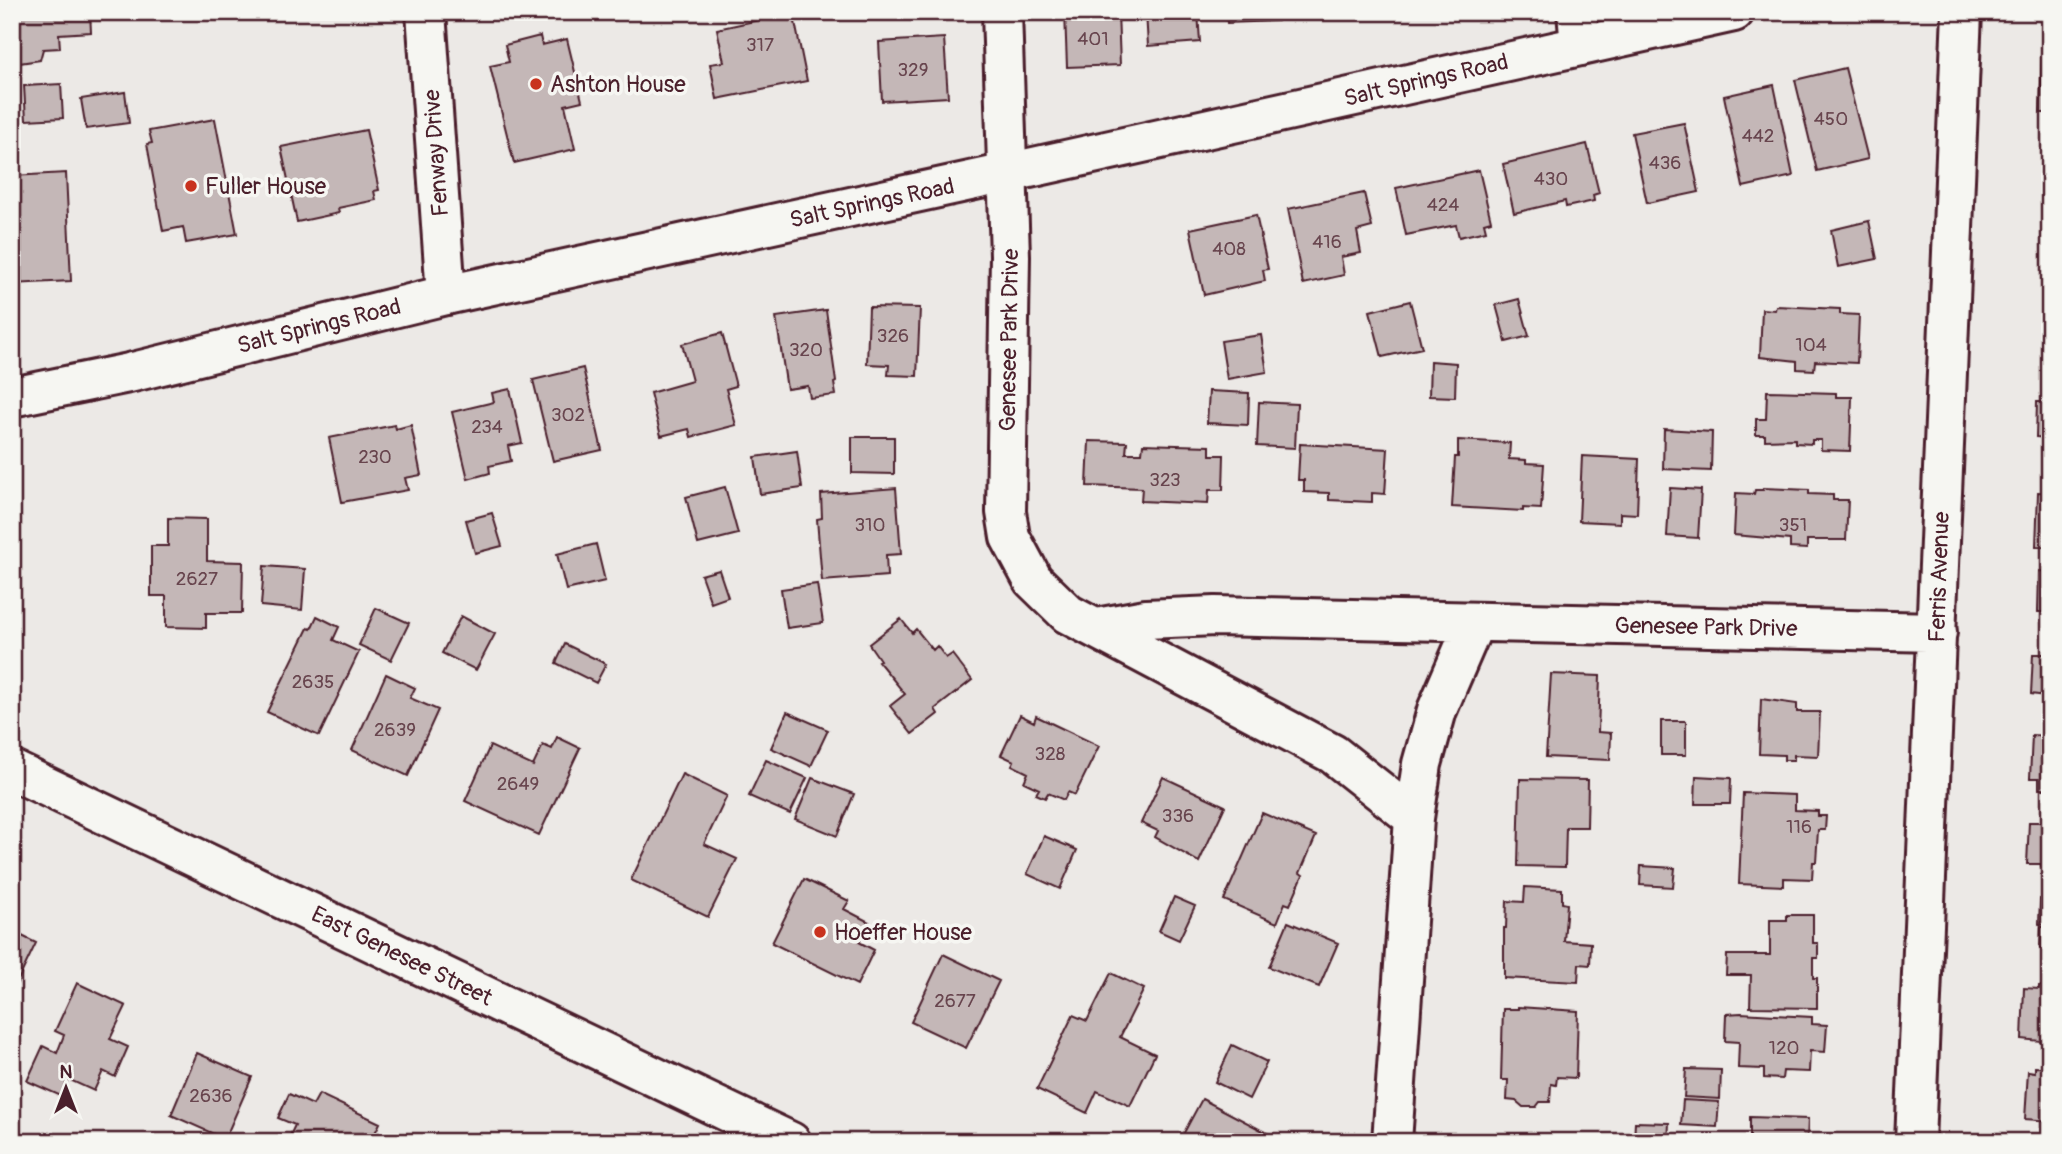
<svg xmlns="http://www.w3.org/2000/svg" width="2062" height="1154" font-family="Pangolin,sans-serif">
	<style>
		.building { fill: #c4b7b7; stroke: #4a1f2b; stroke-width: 2 }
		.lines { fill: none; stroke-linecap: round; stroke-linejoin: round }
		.minor-casing { stroke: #4a1f2b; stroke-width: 44 }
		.tertiary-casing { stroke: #4a1f2b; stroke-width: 44 }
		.primary-casing { stroke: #4a1f2b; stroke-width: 44 }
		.minor { stroke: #f6f6f2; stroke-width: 38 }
		.tertiary { stroke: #f6f6f2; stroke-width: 38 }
		.primary { stroke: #f6f6f2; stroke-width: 38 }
		.poi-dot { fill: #c8321e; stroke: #f6f6f2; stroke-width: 2.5 }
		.labels { text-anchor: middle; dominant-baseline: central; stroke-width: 7; stroke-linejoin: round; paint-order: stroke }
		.number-label { font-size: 19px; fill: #68454e }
		.street-label { font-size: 23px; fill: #4a1f2b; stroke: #f6f6f2 }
		.poi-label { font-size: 23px; fill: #4a1f2b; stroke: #f6f6f2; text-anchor: start }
	</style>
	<rect width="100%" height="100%" fill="#ece9e6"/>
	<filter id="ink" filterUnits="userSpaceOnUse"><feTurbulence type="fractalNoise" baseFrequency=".0143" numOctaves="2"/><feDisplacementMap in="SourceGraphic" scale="14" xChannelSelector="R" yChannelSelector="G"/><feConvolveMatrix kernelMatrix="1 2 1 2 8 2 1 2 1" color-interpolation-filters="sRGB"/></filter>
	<g filter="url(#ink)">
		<path class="building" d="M12,12h78l1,20 -32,2 1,14 -17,1 -3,11 -28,4z
			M757,12h36l14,69 -90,18 -7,-35 14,-2 -7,-33 42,-9z
			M1065,12h53l2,53 -53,2z
			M1146,12h52l2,30 -52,4z
			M1226,12h51v9l-50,2z
			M2043,22h7v91h-10z
			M540,36l2,9 25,-6 15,62 -17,4 10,44 -61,14 -24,-97 19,-4 -4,-17z
			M944,38l4,59 -66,4 -3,-59z
			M1845,68l23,91 -51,12 -22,-91z
			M61,84l2,34 -37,2 -2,-34z
			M1774,85l19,91 -50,11 -19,-91z
			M125,92l4,31 -43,6 -5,-30z
			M215,119l22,115 -51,9 -3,-16 -20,4 -16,-87 5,-1 -3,-12z
			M1684,123l15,69 -52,11 -15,-70z
			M366,130l13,60 -5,1 2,9 -38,8 1,5 -42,9 -16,-75z
			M1587,144l12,49 -6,2 1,6 -28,6 -1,-6 -51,12 -11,-49z
			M1479,170l12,51 -7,2 2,8 -27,6 -3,-12 -50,10 -10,-47z
			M66,173l5,108 -59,3v-108z
			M1364,193l8,34 -15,4 4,22 -20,4 3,18 -41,9 -15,-75z
			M1256,215l12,54 -5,1 2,11 -61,14 -14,-66z
			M1869,221l8,38 -39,8 -7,-37z
			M1519,299l10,37 -23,6 -10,-37z
			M1410,301l12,47 -40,9 -12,-46z
			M1776,306l64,3v5l19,1 -2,48 -42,-2 -1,9 -17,-1v-8l-37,-4 2,-48 13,1z
			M869,307l51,1 -3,68 -29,-1 1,-10 -22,-1z
			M826,310l10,72 -2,1 2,12 -26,3 -2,-12 -21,3 -11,-72z
			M722,333l14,53 -10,3 10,36 -45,12 -2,-8 -28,7 -11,-43 42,-12 -10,-37z
			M1261,335l6,37 -40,7 -6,-38z
			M1430,361l26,2 -1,34 -26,-1z
			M583,368l19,82 -49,11 -20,-81z
			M510,389l12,54 -14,3 3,15 -22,5 1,7 -22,6 -16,-67 42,-10 -2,-9z
			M1209,391l40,2 -1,32 -41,-2z
			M1767,391l69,2v4h16l-2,54 -29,-1v-10h-9v4l-17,-1v-4l-30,1v-5h-9v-16h10z
			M1259,402l38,2 -2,44 -38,-2z
			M2037,402h13v36l-14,-1z
			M395,425l1,4 15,-4 10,50 -16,3 3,12 -66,12 -13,-64z
			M1664,429l48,3 -1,39 -48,-2z
			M852,437h42v37l-42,-1z
			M1458,440l52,3 -1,16 17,1v3l18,1 -3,45 -18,-1v3l-71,-4 3,-50h3z
			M1089,441l38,1 -1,11h16l1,-9 67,2v9h14l-1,35h-14l-1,14 -67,-3 1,-13 -55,-2z
			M1300,444l88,5 -3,45 -13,-1v9l-43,-2v-7l-25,-1v-12h-6z
			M797,451l5,37 -42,6 -5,-37z
			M1582,456l57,3 -2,55 -17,-1v10l-41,-2z
			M725,487l13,47 -40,10 -12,-47z
			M896,488l5,66 -15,1 1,21 -65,5 -5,-62 5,-1 -1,-24z
			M1670,488l31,2 -3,48 -31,-2z
			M1763,488l46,2v4l24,1v5h15l-2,40h-39v9l-17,-1v-8l-56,-5 2,-42 18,1 1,-4h8z
			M2038,492l12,1v54l-14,-1z
			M492,513l10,33 -27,7 -9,-33z
			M168,518l39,1v42l36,1 -1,51h-36v15l-40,-1v-31h-15v-50h17z
			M596,544l9,37 -39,9 -9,-36z
			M264,566l41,3 -3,41 -41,-4z
			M719,570l9,27 -17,6 -10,-28z
			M2039,571l11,1v40h-12z
			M817,584l6,39 -36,5 -6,-39z
			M376,608l33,15 -18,37 -32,-15z
			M317,616l22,11 -6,13 26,12 -40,84 -52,-24 41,-84 3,1z
			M461,616l34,18 -19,36 -34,-17z
			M901,619l11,14 4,-4 17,21 4,-4 9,12 6,-4 20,26 -37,29 3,5 -26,20 -22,-28 15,-12 -27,-33 2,-1 -11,-16z
			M565,644l41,20 -10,19 -40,-20z
			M2048,649h2v51h-4l1,-4 -16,-2 2,-40h15z
			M386,674l29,14 -5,10 28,12 -30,66 -56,-26z
			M1551,674l49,2 -2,56 13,1 -1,27 -64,-3z
			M1761,699l36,5v8h23l-2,44 -24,-1v5h-10v-5l-25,-1z
			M787,712l41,18 -17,36 -40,-18z
			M1020,715l14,7 2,-6 63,30 -24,49 -7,-3 -4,8 -16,-7 -3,5 -9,-4 3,-5 -15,-7 4,-9 -16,-8 2,-4 -13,-6z
			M1661,721h25v34h-25z
			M2049,732l1,57h-11v-11h-9l2,-43 17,1z
			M557,737l23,11 -41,87 -74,-34 25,-55 43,20 10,-21 9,4z
			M766,760l41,18 -17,36 -41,-18z
			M682,774l45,22 -23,48 33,15 -29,58 -77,-37z
			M1696,776l35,2 -1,26h-35z
			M1163,777l62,29 -26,56 -44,-25 3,-6 -17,-8z
			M812,778l42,16 -17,42 -42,-17z
			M1520,779l68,1 -1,47h-21l-1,40 -47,-1z
			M1743,793l52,2v15l23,1v5h8l-1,14h-7l-2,32h-3l-1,17 -28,-1v8l-45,-2z
			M1262,813l54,23 -16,37 3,2 -13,30 -5,-2 -8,20 -53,-23z
			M2043,816h7v50h-9v-2h-14l2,-42h14z
			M1044,836l33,14 -17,39 -33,-15z
			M1641,866l34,2 -2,19 -33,-2z
			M804,879l45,22 -5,8 25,13 -10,20 15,8 -17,35 -85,-42z
			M1525,887l37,2v14l5,1 -3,37 27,2 -1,22 -11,-1 -1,18 -74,-4v-50h2l1,-27 17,1z
			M1174,897l21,9 -16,34 -20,-9z
			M2040,899l10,1v49h-10l1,-22h5v-2l-7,-1z
			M1787,915h26v28h5v15h-5v20h4v30l-67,-1 1,-32h-25l1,-20h43v-35h17z
			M1288,922l50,21 -19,44 -50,-20z
			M12,931l24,12 -24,50z
			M943,954l56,27 -33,67 -55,-26z
			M1111,973l33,16 -24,48 35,17 -25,52 -33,-15 -10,22 -50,-24 36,-74 14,6z
			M77,983l49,23 -16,33 18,8 -13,30 -12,-6 -9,20 -26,-12 -7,17 -34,-15 16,-35 14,7 7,-18 -9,-4z
			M2039,986l11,1v55l-28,-3 2,-51 15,1z
			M1518,1007l60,4 -2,67 -19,-1 -1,8 -5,-1 -1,18h-10l-4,5h-13l-7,-6 -9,-1 1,-20h-7l2,-71h15z
			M1741,1013l71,4v7l15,1 -2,27 -15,-1 -1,21 -26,-1 -1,8 -18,-1v-9l-26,-1 1,-26 -14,-1 1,-27z
			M1232,1045l35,17 -18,37 -34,-17z
			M197,1053l55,24 -27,62 -54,-24z
			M2035,1067l15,1v53l-25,-2 3,-48 7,1z
			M1686,1069l35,1 -1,29 -36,-2z
			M289,1094l24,11 6,-11 61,29 -5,10 18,9h-106l8,-17 -17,-7z
			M1202,1099l82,43h-105z
			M1683,1100l36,2 -2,25 -36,-2z
			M1750,1117l58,2 -1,23h-57z
			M1635,1122l34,1 -1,19h-34z"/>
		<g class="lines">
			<g class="minor-casing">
				<path id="minor" d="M426,12l20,283
					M1002,12l8,244 -4,256 4,25 23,43 35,34 265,140 81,64
					M1577,12l3,34
					M1097,628l49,-9 69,-3 722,16
					M1392,1142l22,-324 8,-54 15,-54 38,-88
					M1915,1142l47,-1130"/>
			</g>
			<g class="tertiary-casing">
				<path id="tertiary" d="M12,397l117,-24 317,-78 561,-122 727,-161"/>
			</g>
			<g class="primary-casing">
				<path id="primary" d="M12,770l779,372"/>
			</g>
			<use href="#minor" class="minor"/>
			<use href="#tertiary" class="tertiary"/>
			<use href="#primary" class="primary"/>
		</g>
	</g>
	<g class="poi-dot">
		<circle cx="536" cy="84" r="7"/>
		<circle cx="191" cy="186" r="7"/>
		<circle cx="820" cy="932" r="7"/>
	</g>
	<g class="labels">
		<g class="number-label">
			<text x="1093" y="39">401</text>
			<text x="760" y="45">317</text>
			<text x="913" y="70">329</text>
			<text x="1831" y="119">450</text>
			<text x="1758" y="136">442</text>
			<text x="1665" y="163">436</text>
			<text x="1551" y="179">430</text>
			<text x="1443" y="205">424</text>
			<text x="1327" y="242">416</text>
			<text x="1229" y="249">408</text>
			<text x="893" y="336">326</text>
			<text x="1811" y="345">104</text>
			<text x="806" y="350">320</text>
			<text x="568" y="415">302</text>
			<text x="487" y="427">234</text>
			<text x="375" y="457">230</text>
			<text x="1165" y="480">323</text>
			<text x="870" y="525">310</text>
			<text x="1793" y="525">351</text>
			<text x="197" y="579">2627</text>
			<text x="313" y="682">2635</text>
			<text x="395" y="730">2639</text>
			<text x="1050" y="754">328</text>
			<text x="518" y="784">2649</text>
			<text x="1178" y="816">336</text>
			<text x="1799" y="827">116</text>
			<text x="955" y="1001">2677</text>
			<text x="1784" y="1048">120</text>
			<text x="211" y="1096">2636</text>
		</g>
		<g class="street-label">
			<text transform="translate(1426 80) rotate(-13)">Salt Springs Road</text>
			<text transform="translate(436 153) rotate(-94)">Fenway Drive</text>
			<text transform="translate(872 203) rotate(-12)">Salt Springs Road</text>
			<text transform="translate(319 326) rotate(-14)">Salt Springs Road</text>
			<text transform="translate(1009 340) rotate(-89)">Genesee Park Drive</text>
			<text transform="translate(1939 577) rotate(-88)">Ferris Avenue</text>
			<text transform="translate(1706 627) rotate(1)">Genesee Park Drive</text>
			<text transform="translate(402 956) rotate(26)">East Genesee Street</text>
		</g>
		<g class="poi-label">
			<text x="550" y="84">Ashton House</text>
			<text x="205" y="186">Fuller House</text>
			<text x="834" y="932">Hoeffer House</text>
		</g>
	</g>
	<rect width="2062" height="1154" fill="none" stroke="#f6f6f2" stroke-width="42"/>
	<rect x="21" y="21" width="2020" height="1112" fill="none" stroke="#4a1f2b" stroke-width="2.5" filter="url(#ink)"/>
	<g transform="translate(66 1088)" stroke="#f6f6f2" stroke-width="5" paint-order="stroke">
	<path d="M0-5L12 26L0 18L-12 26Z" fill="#4a1f2b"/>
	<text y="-10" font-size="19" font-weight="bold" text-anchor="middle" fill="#4a1f2b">N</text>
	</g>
</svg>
